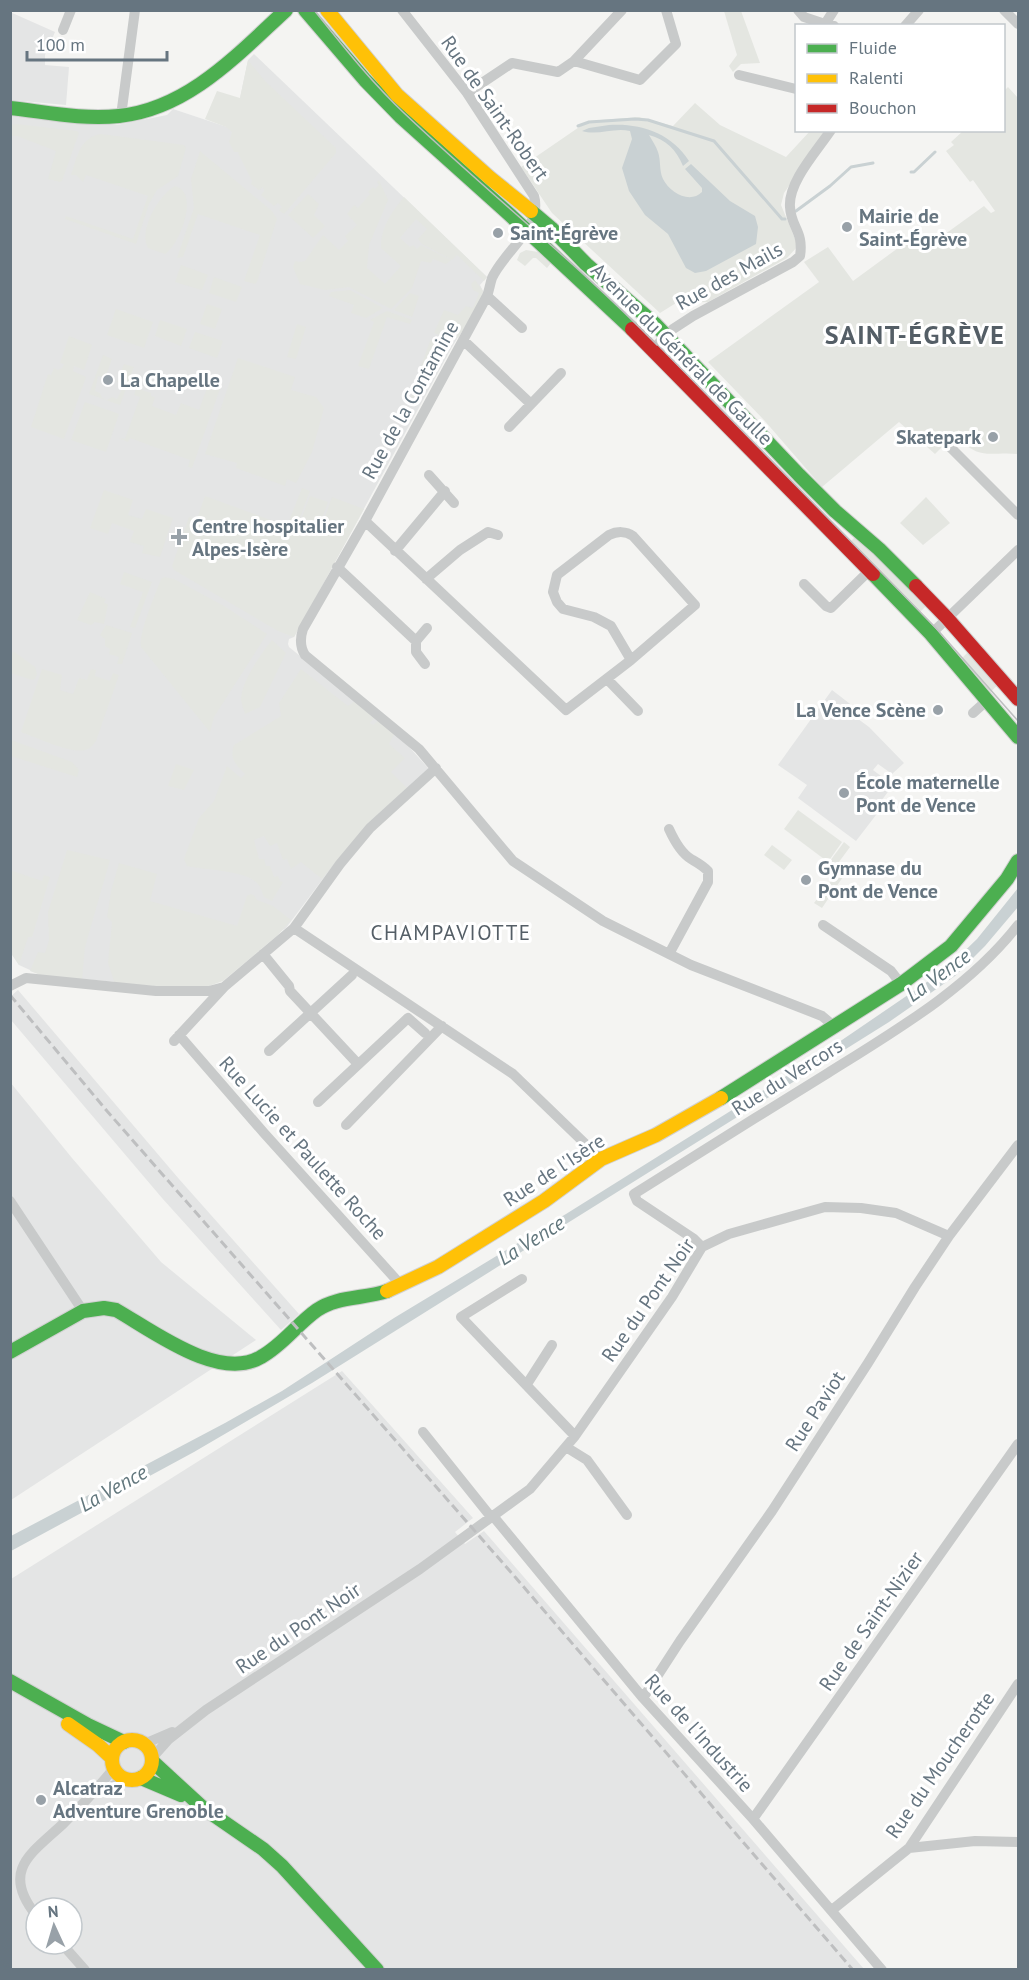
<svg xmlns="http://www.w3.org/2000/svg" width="1029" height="1980" font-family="'PT Sans',sans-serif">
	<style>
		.built { fill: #e4e5e5; fill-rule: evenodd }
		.green { fill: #e4e6e1 }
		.water { fill: #c9d1d3 }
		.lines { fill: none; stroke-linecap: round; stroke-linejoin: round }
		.stream { stroke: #c9d1d3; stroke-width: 3 }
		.fast-casing { stroke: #d1d1d1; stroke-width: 16 }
		.slow-casing { stroke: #d1d1d1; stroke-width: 16 }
		.jam-casing { stroke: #d1d1d1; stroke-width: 16 }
		.street { stroke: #c8caca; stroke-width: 10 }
		.fast { stroke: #4caf50; stroke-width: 14 }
		.slow { stroke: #ffc107; stroke-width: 14 }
		.jam { stroke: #c62828; stroke-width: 14 }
		.tram { stroke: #bebfc0; stroke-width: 1.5 }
		.rail { stroke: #bebfc0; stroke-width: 3; stroke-dasharray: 9 4.5; stroke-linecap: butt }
		.poi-dot { fill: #98a1a8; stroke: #fff; stroke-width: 2 }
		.labels { text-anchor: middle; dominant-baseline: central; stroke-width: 6; stroke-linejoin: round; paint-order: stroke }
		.street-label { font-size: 20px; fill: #667580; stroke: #fff }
		.poi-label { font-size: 20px; font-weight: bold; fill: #667580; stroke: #fff; text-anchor: start }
		.neighbourhood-label { font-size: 21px; letter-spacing: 1.5px; fill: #545e66; stroke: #fff }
		.water-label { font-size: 21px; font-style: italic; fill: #62777d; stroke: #fff }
		.district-label { font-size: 26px; font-weight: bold; letter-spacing: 1.5px; fill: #545e66; stroke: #fff }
	</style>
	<rect width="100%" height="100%" fill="#f4f4f2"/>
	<path class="built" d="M10,12l45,20 -10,23v10l24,2 -3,38 -55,-5z
		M254,54l233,223 -7,8 3,6 -1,8 -30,48 -158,290 -5,2 -1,5 1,3 112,91 28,31 -64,60 -25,27 -54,72 -93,60 -150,-12 -24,-11 -8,-12 -1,-837 107,9 50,-10 6,-6 54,18 13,-29 8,-38z
		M832,690l26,20 -4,6 15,11 35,36 -12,11 -14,-10 -5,6 20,15 -20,27 3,3 -20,26 -58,-43 9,-13 -29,-20z
		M18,990l161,189 120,135 -18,16 -119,-132 -151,-178v-24z
		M10,1082l62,76 89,104 95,78 -245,160z
		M342,1371l131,147 -18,14 10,12 19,-13 380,438 -853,1v-391zM36,1908h36v36h-36z"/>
	<path class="green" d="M724,11h17l19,52 -19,1 -8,8 -4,-6 8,-11z
		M248,60l17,21 71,67v5l-52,61 -5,-4 3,-3 -4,-4 -4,3 -13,-11 3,-4 -1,-4 -4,3 -8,-6 1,-3 -14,-28 1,-1h-5l-5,-10 3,-10 -6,-5 -21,-8 12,-28 23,7z
		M1008,87l10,11v356c-26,-3 -36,7 -58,-14l-1,-10 -24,24 -36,-32 -77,65 -58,-67 -56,-58 111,-80 -15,-20 24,-15 25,34 56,-41 25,2 50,-36 7,7 4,-2 -22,-31 -3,2 -24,-31 8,-6 -3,-3 12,-11 41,-1v-39z
		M695,103l25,22 66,32 24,-26h17l-43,62 -3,12 17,41 -11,12 -79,44 -32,1 -16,10 -108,-100 -31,-46 67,-46 51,-4 34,9z
		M16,124l61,7 2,2 -17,48 -2,1 -12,-3 8,-28 -39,-15h-5l-1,2v-13z
		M101,134l83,11 2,3 -8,28 -21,14 -8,14 -13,40 -71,-25 1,-3 67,23 15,-43 -62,-21 -3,7 -7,-7h-5c6,-18 9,-38 30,-41z
		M200,151l72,60 5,8 -20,63 -2,2 -11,-3 16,-46 -62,-21 -15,43 -6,1 17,-50 -3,-29z
		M379,180l9,20 -19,45 -2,23 18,16 16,-18 -20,-18c0,-21 10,-35 23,-51l83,80 -3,4 -27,-26 -5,5 -30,-16 -4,-5 9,-10 -11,-10 -16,19 10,9 3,-2 4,4 4,-4 30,15 -5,4 -13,-5 -2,4 -10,-2 -9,27 -21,21 -42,-22 -24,3 -25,-6 -7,-17 2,-6 5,1 5,-1 18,-26 16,15 9,-9 -3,-5 12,-11 -10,-11 7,-9 4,3 12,-14 -2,-2 5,-5 2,2 4,-4 -2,-3z
		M175,186c25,6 5,58 -10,68l-17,-6c-10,-18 11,-53 27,-62z
		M308,194l11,10 -5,11 11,11 -12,12 -25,-23z
		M526,250l12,2 13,11 -4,5 -11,-10h-3l-8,8 -8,-6 3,-7z
		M181,265l27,10 -6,15 -27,-8z
		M214,277l28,10 -6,15 -27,-9z
		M475,280l8,11 -1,8 -24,39 -5,-2 -3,3 -16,-6 10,-23 14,5 8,-9 7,2 6,-15 -6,-3 -2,-6z
		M350,290l33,18 -17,10 -15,-5 3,-8 -25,-9 2,-4z
		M410,293l9,3 -7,21 -18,-7z
		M207,304l15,5 -7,20 -15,-5z
		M116,309l37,13 -9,26 -37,-13z
		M387,311l25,9 -2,4 -23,-7 -18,52 -11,-3 16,-44 -4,-2z
		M160,320l27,9 -6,17 -26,-10z
		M297,324l9,3 -10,32 -9,-2z
		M195,332l28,9 -6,17 -28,-10z
		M69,336l23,9 -8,25 -10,-4 -1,5 13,6 -22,62 -33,-12 17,-53 3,1 3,-7 4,2 4,-2 2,-4 -4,-1z
		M434,339l2,4 1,8 -24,47 -2,-1 1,-5 18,-51z
		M103,355l9,4 -7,19 -7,-2 -3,15 5,2 2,5 5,2 5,-3 5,2 7,-14 -7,-3 7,-18 10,3 -14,38 -31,-11z
		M238,358l57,19 -4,13 25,7 8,11 -12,44 -16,31 -9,-4 -2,7 -49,-18 1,-5 -32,-9z
		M209,383l12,3 -29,82 -4,-1 2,-7 -60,-22 -2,4 -10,-4 7,1 15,-42 -6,-2 2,-7 15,5v3l4,1 -3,9 24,9 5,-12 18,7z
		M85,402l34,12 -13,38 -35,-12z
		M302,488l8,3 -14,37 22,8 14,-39 32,12 -70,128 -16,-6 -104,-61 -2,-4 17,-49 8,2 8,-23 82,30z
		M104,490l29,10 -5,15 14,4 4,-10 27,9 -13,39 -18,-4 2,-7 -14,-4 4,-11 -22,-8 -4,11 -18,-6z
		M310,496l18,6 -11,31 -19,-6z
		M926,497l24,26 -27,22 -23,-22z
		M857,535l70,70 -9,9 -69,-71z
		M124,572l28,10 -17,46 -5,-1 13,-35 -23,-8z
		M164,577l10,2 50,27 43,28 -53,83 -4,15 -69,-85c-3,-13 15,-54 20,-68z
		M90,592l16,7 -2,4 4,1 -4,20 -9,-2 -4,3 -14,-5z
		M106,625l26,8 -10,31h-5l2,-7 -10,-3 1,-5 -5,-3v-7l-5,-4z
		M272,640l14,13 -26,54 -15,7c-1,-4 -3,-9 -4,-14 0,-18 20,-46 31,-60z
		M13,651l22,16 2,7 -2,5 -3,1 -21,-7v-16z
		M969,651l31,32 -13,12 -27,-35z
		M42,669l20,6 -2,15 13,4 6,-16 8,2 4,-11 5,1 -1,6 15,5 3,-8 6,2 -23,66c-3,4 -6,8 -11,9 -14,4 -50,-13 -64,-18z
		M301,669l47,37 7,-5 20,16 -5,6 3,2 6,-5 16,13 -6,11 16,14 -14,14 19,19c-35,29 -60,52 -88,88l-21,-17 -10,7 -4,-10 -4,1 -6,-17 -7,3 -6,-10 -10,4 5,19h5l2,7h4l4,11 4,-1 2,5 3,1 -11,19 -8,-4c-2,-4 -3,-10 -6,-13 -11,-14 -54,-14 -71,-18l-3,-7 15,-41 15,-17 13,-35 14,12 4,-4c-9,-9 -16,-16 -11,-29l47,-29 -2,-13z
		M11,740l61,22 7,8 -2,7 -66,-21z
		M176,764l18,6 -10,20 -16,-4z
		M798,810l44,32 -14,20 -44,-33z
		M844,842l6,5 -17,23 -6,-5z
		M772,845l20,15 -8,10 -20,-15z
		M67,850l43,10 -25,87 -3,32 -39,-3 -13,-5 8,-19 7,1 4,-13 -1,-28z
		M846,862l5,3 -29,43 -8,-5z
		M119,863l38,11 -7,27 87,25 10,-30 3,-2 4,1 3,5 16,6 18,14 -13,15 -55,46 -14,5 -16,2 -78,-4 -7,-21 4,-41 -5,-5 4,-26z
		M10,870l32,11 2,-6 6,2 -18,60h-4l-9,28 -8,-12z"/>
	<path class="water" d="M609,125c32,-2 62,8 80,36l-6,5c-7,-17 -17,-26 -34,-31 3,5 7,11 9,17 3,8 1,19 5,27 7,14 27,25 39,13v-4l-17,-19 6,-5 39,37 25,15 3,11 -2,17 -50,27 -11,2 -9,-5 -18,-34 -23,-19 -16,-24 -7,-23 10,-29 -2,-8c-16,-4 -32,5 -48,0l7,-3z
		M1018,888v19l-33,39 -30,30 -66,46 -577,361 -118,69 -183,99v-15l214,-113 57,-32 112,-73 172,-104 254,-159 126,-86 31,-30z"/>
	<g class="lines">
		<path class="stream" d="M578,126l11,-4 46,-3 13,1 66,21 68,78h3
			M911,172h3l21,-20
			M796,211l34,-25 21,-19 22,-4"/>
		<g class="fast-casing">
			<path id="fast" d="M305,10l60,70 36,37 108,97 123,115
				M10,108c36,4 73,12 109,8 69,-7 119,-62 167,-106
				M531,211l20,17 35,36 69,60 144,151 36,36 44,38 37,37
				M873,574l58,60 87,103
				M721,1098l180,-114 50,-38 56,-67 11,-18
				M10,1352l73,-41 21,-3 12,2c37,21 103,72 145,47 22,-12 36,-33 56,-47 20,-14 47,-11 70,-19
				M10,1681l78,44 36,17
				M153,1762l49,45 61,42 19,17 95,104
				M141,1778l40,17"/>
		</g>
		<g class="slow-casing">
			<path id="slow" d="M327,10l70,85 93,83 41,33
				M387,1291l51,-24 106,-66 57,-42 55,-24 65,-37
				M68,1724l30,21 14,13
				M112 1760a20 20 0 1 1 40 0a20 20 0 1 1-40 0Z"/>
		</g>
		<g class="jam-casing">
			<path id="jam" d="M632,329l241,245
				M916,586l31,32 71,81"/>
		</g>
		<path class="street" d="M402,10l65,83 67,103c9,31 -30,55 -42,82 -2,6 -3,13 -5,18l-122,225 -62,108c-3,9 -3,18 2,26l114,94 94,112 90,60 88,44 131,51 13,11
			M798,10l6,7 21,7
			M1004,10l14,14
			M834,26l-9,-2 9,-14
			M905,26l14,-16
			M63,30l8,-20
			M574,61l48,-51
			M739,75l57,14
			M467,93l45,-30 46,9 16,-11 66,19 36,-36 -10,-34
			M121,116l14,-106
			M487,296l35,32
			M463,340l68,64
			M652,350l21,-21 20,-13 100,-54 7,-6c4,-25 -9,-28 -10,-49 -2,-25 27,-56 41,-77
			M509,427l52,-54
			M949,446l69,69
			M429,475l25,28
			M365,521l201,189 65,-50 64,-55 -62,-69c-7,-5 -16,-5 -24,-1l-52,40 -4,17 4,10 6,7 31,8 17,9 20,34
			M395,551l50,-60
			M337,567l79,74
			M426,579l34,-29 28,-18 10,3
			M804,584l22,22 5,2 39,-38
			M931,634l87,-84
			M425,664l-9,-12v-11l11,-13
			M607,679l31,32
			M973,713l10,-9
			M823,925l68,46 10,13
			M294,928l219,146 88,85
			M263,954l26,32 1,5 68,73
			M669,954l39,-72v-11c-6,-6 -10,-8 -17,-12 -10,-6 -17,-19 -22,-30
			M10,986l16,-8 130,13h53l15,-4 70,-59 46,-64 30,-36 66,-60
			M179,1035l85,98 137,152
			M174,1041l50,-54
			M269,1051l83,-76
			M318,1102l90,-84 17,15
			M346,1125l96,-99
			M10,1201l73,110
			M702,1247l-8,-8 -57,-38 -3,-7c65,-41 129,-81 194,-121 67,-42 141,-85 190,-148
			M522,1279l-61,38 114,119
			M527,1384l25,-39
			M423,1432l68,85
			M566,1447l21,13 40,55
			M493,1516l150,182 110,121 129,151
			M643,1698l37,-57 92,-130 96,-148 47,-76 34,-51 69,-91
			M144,1744l28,-12
			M152,1758l17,-19 37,-29 214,-141 110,-80 45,-53 97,-139 30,-50 27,-13 96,-27 36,1 35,5 53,23
			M98,1793l29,-14
			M753,1819l265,-375
			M909,1848l66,-7 43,1
			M832,1910l77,-62 109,-164
			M36,1915c-36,-45 -4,-62 28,-92 18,-18 34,-35 50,-55
			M62,1944l23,26"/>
		<use href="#fast" class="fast"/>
		<use href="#slow" class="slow"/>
		<use href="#jam" class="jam"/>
		<path class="tram" d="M314,10c29,36 57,72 90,103 83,79 173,150 253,232l-1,-2 279,284 83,94"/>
		<path class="rail" d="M10,995l97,116 409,467 337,392"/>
	</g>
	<g class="poi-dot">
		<circle cx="847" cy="227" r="6"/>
		<circle cx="498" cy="233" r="6"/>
		<circle cx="108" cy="380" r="6"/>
		<circle cx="993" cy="437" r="6"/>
		<path d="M176 528h6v6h6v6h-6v6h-6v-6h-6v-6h6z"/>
		<circle cx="938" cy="710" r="6"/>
		<circle cx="844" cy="793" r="6"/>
		<circle cx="806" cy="880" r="6"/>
		<circle cx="41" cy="1800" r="6"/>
	</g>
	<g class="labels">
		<g class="street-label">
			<text transform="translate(495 108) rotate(55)">Rue de Saint-Robert</text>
			<text transform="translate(729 276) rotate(-29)">Rue des Mails</text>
			<text transform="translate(682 354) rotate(45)">Avenue du Général de Gaulle</text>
			<text transform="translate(410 400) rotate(-61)">Rue de la Contamine</text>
			<text transform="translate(787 1077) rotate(-32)">Rue du Vercors</text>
			<text transform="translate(303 1148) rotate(48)">Rue Lucie et Paulette Roche</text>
			<text transform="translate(554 1170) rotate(-33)">Rue de l'Isère</text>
			<text transform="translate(648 1300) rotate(-55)">Rue du Pont Noir</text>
			<text transform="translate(815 1411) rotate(-57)">Rue Paviot</text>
			<text transform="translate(871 1621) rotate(-55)">Rue de Saint-Nizier</text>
			<text transform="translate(298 1628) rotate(-34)">Rue du Pont Noir</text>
			<text transform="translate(699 1733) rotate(48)">Rue de l'Industrie</text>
			<text transform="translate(940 1765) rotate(-55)">Rue du Moucherotte</text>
		</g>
		<g class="poi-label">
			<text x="859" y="216">Mairie de<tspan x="859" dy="23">Saint-Égrève</tspan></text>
			<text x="510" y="233">Saint-Égrève</text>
			<text x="120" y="380">La Chapelle</text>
			<text x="981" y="437" text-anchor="end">Skatepark</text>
			<text x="192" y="526">Centre hospitalier<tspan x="192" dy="23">Alpes-Isère</tspan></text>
			<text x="926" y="710" text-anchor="end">La Vence Scène</text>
			<text x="856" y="782">École maternelle<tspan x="856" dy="23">Pont de Vence</tspan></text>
			<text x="818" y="868">Gymnase du<tspan x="818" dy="23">Pont de Vence</tspan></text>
			<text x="53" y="1788">Alcatraz<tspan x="53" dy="23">Adventure Grenoble</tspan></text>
		</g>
		<g class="neighbourhood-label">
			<text x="451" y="932">CHAMPAVIOTTE</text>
		</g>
		<g class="water-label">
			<text transform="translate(938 975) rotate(-36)">La Vence</text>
			<text transform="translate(531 1240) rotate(-32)">La Vence</text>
			<text transform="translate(113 1488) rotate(-29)">La Vence</text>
		</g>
		<g class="district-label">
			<text x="915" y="334">SAINT-ÉGRÈVE</text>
		</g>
	</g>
	<rect width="1029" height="1980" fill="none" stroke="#667580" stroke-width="24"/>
	<rect x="795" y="24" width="210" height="108" fill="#ffffff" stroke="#c2c8cc" stroke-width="1.5"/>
	<rect x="807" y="44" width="30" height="9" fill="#4caf50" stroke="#c2c8cc" stroke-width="1.5"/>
	<text x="849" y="54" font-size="18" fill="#667580">Fluide</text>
	<rect x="807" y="74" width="30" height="9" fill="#ffc107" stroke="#c2c8cc" stroke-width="1.5"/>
	<text x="849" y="84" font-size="18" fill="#667580">Ralenti</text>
	<rect x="807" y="104" width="30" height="9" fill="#c62828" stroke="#c2c8cc" stroke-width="1.5"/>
	<text x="849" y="114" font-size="18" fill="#667580">Bouchon</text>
	<g transform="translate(54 1926) rotate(356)"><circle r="28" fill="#ffffff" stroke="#c2c8cc" stroke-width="1.5"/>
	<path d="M0-4.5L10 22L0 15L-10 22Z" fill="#98a1a8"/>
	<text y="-9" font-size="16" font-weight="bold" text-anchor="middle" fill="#667580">N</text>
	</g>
	<path d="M27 51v9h140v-9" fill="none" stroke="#667580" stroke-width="3"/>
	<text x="36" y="51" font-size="18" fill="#667580" stroke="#ffffff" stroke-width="4.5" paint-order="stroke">100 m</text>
</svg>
